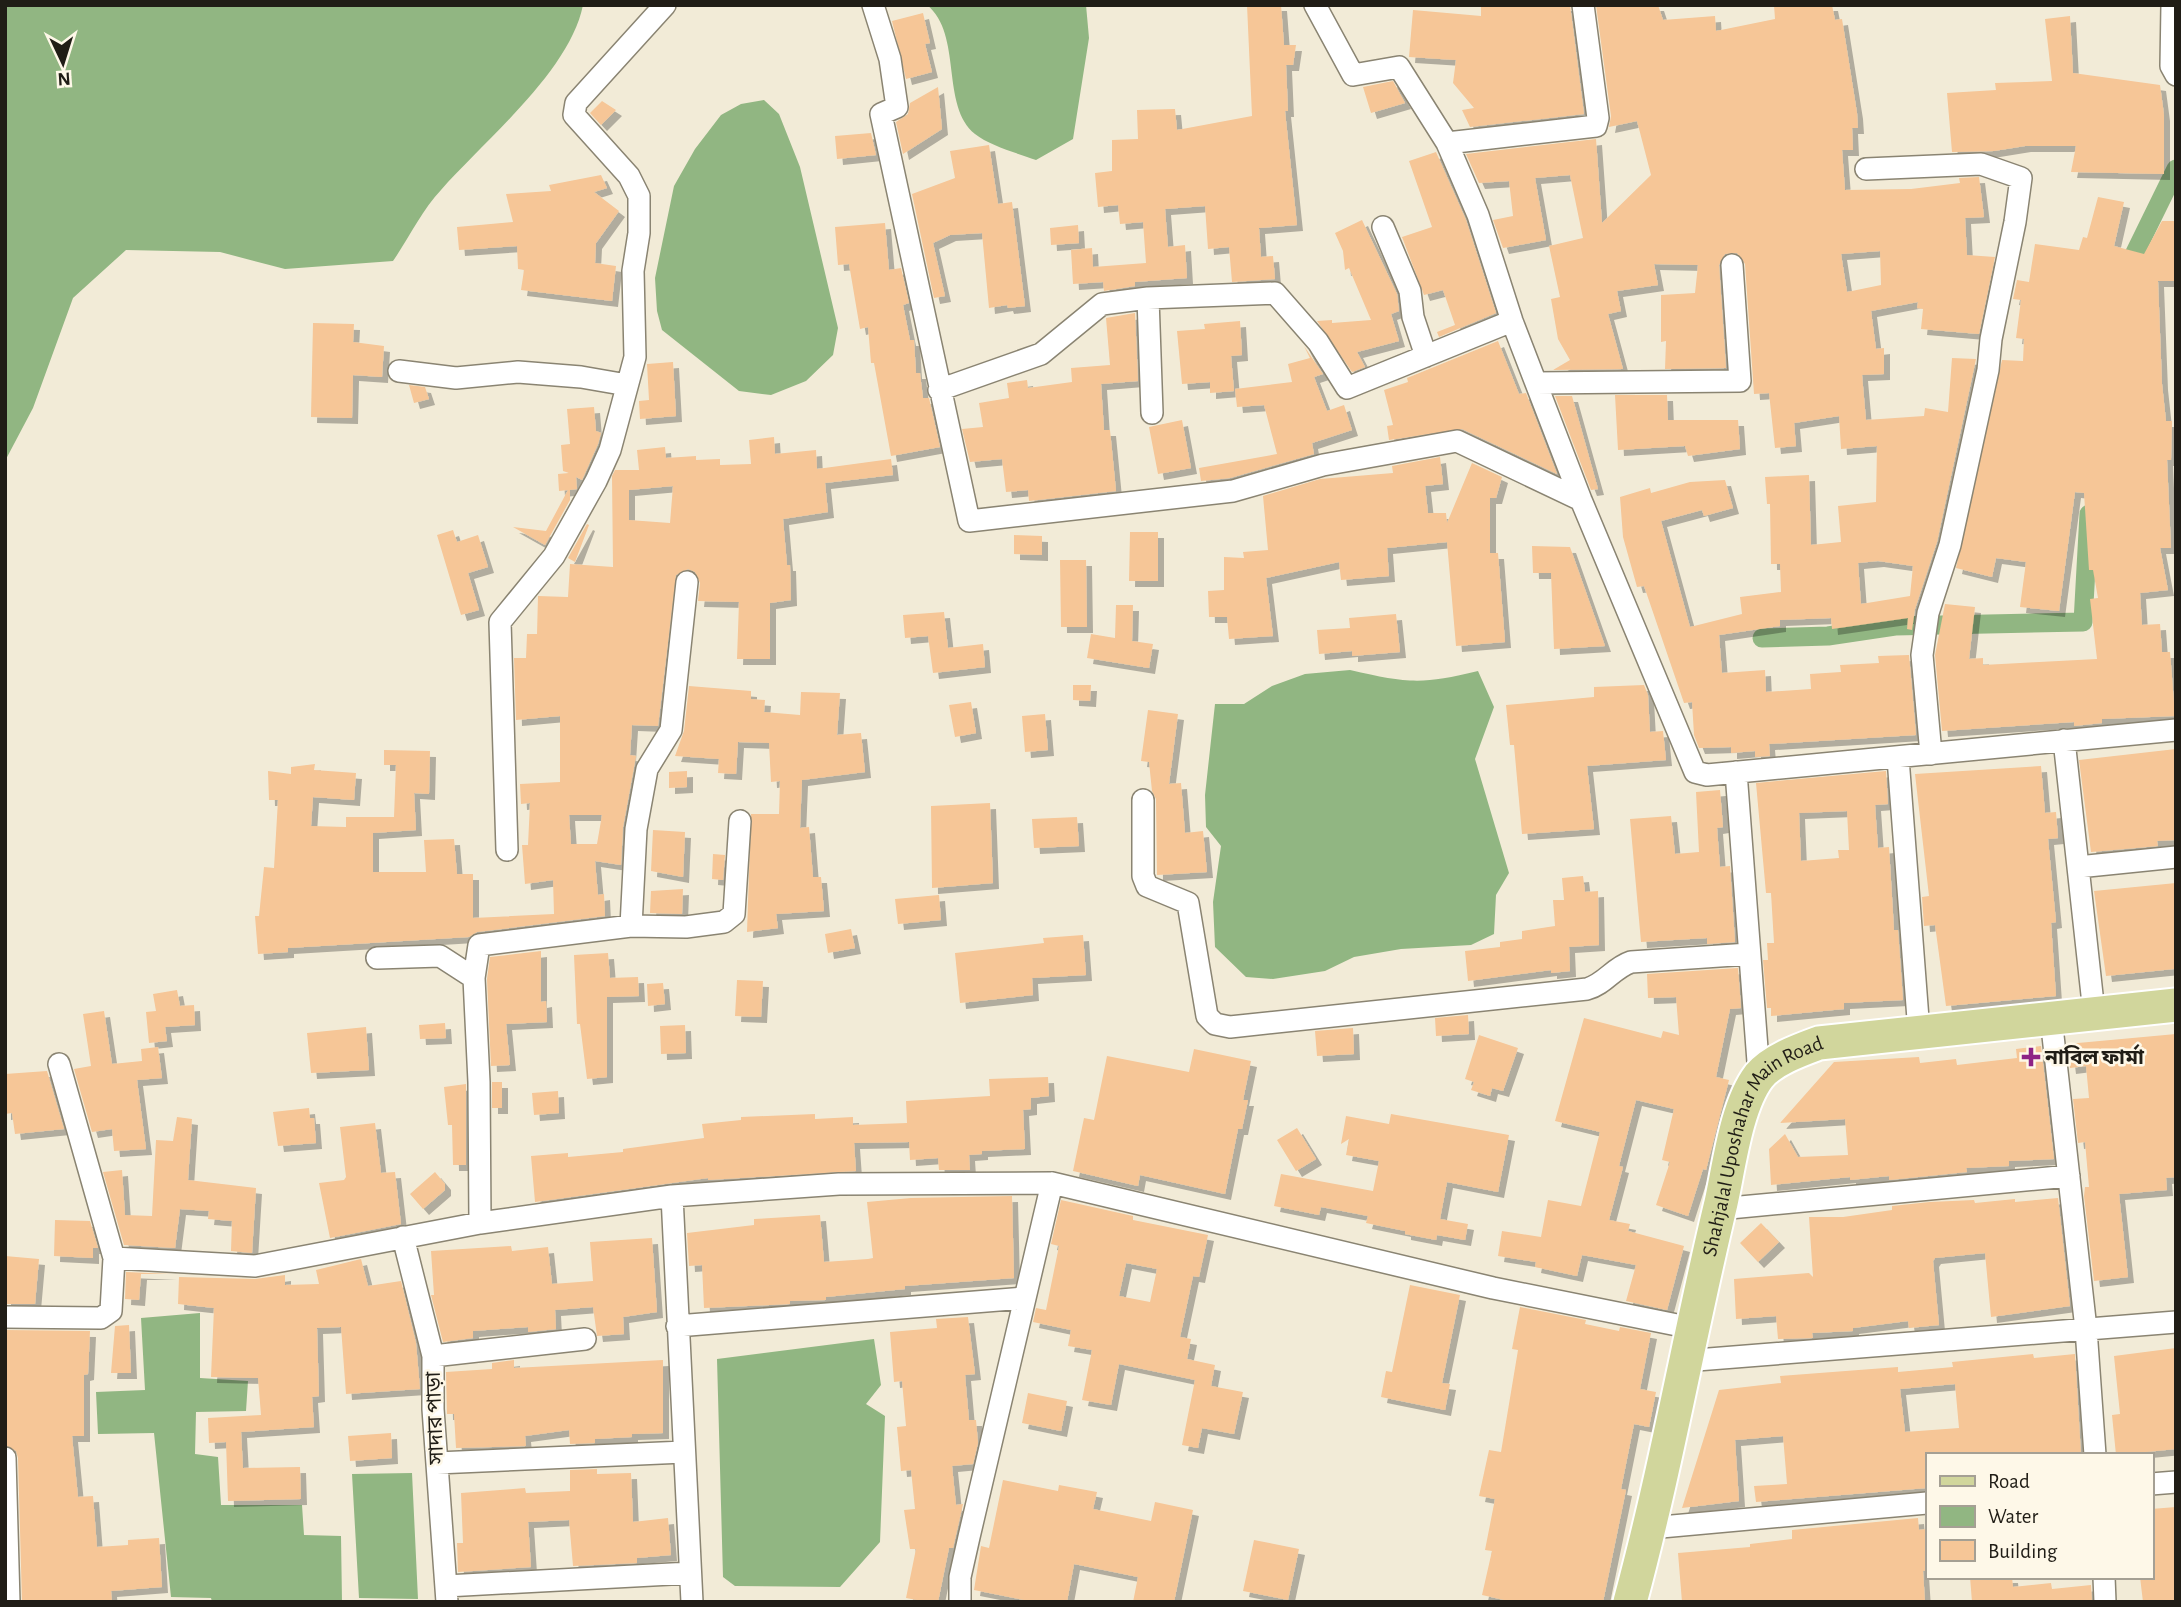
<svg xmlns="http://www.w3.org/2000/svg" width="2181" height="1607" font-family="'Alegreya Sans','Noto Sans Bengali',sans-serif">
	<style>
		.water { fill: #91b682 }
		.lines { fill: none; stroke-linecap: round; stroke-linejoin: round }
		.canal { stroke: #91b682; stroke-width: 19 }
		.building { fill: #f6c697; fill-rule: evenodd; filter: url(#shadow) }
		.minor-casing { stroke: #8a8472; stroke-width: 24 }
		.primary-casing { stroke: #fff; stroke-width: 37 }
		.minor { stroke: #fff; stroke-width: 21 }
		.primary { stroke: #d1d69c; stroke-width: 33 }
		.poi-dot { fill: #8e2285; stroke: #fef8e8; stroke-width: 2.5 }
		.labels { text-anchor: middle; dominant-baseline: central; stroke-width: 5; stroke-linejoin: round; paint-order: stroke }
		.poi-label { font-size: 21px; font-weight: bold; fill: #201d16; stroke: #fef8e8; text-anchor: start }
		.street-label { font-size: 21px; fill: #201d16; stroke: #fef8e8 }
	</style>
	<defs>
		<filter id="shadow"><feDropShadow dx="6" dy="6" stdDeviation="0" flood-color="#0004"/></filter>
	</defs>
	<rect width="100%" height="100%" fill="#f2ebd7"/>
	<path class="water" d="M5,5h578c-13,66 -98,135 -142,185 -19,20 -32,48 -48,71l-108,8 -65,-17 -94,-2 -53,48 -40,110 -28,53z
		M927,5h159l3,33 -16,101 -37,21c-19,-7 -46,-14 -61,-26 -35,-28 -12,-100 -48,-129z
		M764,100l15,14 21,53 38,161 -5,27 -27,26 -35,14 -32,-4 -77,-61 -5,-19 -2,-33 19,-92 21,-37 26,-34 20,-11z
		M1350,670c57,13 71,15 128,1l16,36 -19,52 34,114 -13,22 -2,39 -23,11 -70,4 -47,8 -29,14 -52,8 -27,-2 -31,-30 -2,-45 8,-56 -15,-19 -1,-32 10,-91h29l28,-18 33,-12z
		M200,1313v65l48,3 -2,30 -50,1 -1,42 23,3 3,48h81l2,30 37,1 1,66h-130l-1,-4 -40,-1 -17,-164 -56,1 -2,-42 49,-2 -4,-72z
		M874,1339l7,46 -15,19 19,12 -5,126 -40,45 -105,-1 -12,-9 -6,-218z
		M412,1473l6,126 -59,-1 -7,-124z"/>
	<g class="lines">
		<path class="canal" d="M2125,273l51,-104
			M1762,638l66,-2 67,-10 188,-4 6,-108"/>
	</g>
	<path class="building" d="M1247,5h34l3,40h12l-3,20h-7l2,46h-3l12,114 -38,3 2,29 12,-1 2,23 -43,3 -3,-35 -21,2 -3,-43 -40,3 3,38 17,-2 2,33 -52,4v4l-31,5 -1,-9 -30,2 -2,-34 21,-2 1,19 53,-4 -3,-41 -23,2 -2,-19 -20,2 -3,-34 17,-2v-31l26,-1 -1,-29 38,-1 2,21 75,-14z
		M1481,5h89l14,109 -114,13 -8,-17 12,-2 -21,-25 3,-23 -47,-3 4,-47 68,6z
		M1596,5h62l5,15 52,-4 1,15 59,-12 -1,-14h58l3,15 7,-1 15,94 1,15h-6l1,22h-11l3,40 66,-1 49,-6 -1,-5 20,-1 5,40 -19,1 2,37 28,2 -16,77 -58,-5 2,-20 -6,-1 1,-6 -47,9 5,38 8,-1v26l-22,1 4,45 58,-4 1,-8 23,4 4,-54 24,1 -39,183 -22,67 -3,21 -5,-1 1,-11 -76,11 -1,-11 -51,2v6l-61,9 3,38 43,-3 1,22 45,-3 -1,-15 31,-2 -1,-7 39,-2 -1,-7 31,-1 7,80 -147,9 1,12 -15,1v-6l-24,2v-6l-32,1 -5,-13 -2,-33 -8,1 -40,-117 -7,1 -14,-50 -3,-40 30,-9 1,5 39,-11 35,-2 8,28 -29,8 -2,-6 -41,11 29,106 52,-13 -2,-17 41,-5 -1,-28h-9l-1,-60h-3l-2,-27 44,-2 2,70 30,-3 -3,-36 38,-4 1,-56 -36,3 -2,-33 -45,7 2,23 -21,2 -6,-55 -15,1 -9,-130 -8,-11 -12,1 -6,11 7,103 -61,1 1,-28 -5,1v-47l34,-2 3,-28 -44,-1 4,21 -41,6 4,20 -13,3 15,55 -70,1 17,-10 -12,-21 -7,-40 9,-2 -11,-51 34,-8 -13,-63 -35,3 11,62 -43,8 -10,-28 20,-4 -4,-35 -30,2 -13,-29 130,-15 6,84 49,-48 -14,-54 -28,6 2,-11zM1880,251l1,34 -34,7 -6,-38zM1878,561l35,5 -3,30 -49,8 -3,-41z
		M923,13l7,30 -5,1 7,28 -26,7 -14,-58z
		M2070,16l3,57 87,12 4,30v59l-93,-2 5,-26h-51l-31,5 -42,1 -5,-59 49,-3 -1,-7 57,-2 -7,-62z
		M1393,81l12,22 -34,10 -8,-26z
		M938,87l4,42 -39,25 -7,-32 12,-8 2,-11z
		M602,101l14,9 -15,15 -11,-12z
		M871,133l5,22 -39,4 -2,-23z
		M989,145l9,59 14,-2 13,104 -17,2 -1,-3 -18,3 -7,-75 -32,2 -17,8 12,53 -11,2 -22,-104 43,-16 -5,-27z
		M1436,152l30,68 30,93 -57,24 -2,-5 18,-7 -12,-35 -19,5 -22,-58 30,-10 -23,-66z
		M601,175l6,13 -13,4 25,19 -23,32 -1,20 21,3 -4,35 -91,-11 3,-20 -6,-1 -1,-23 -58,4 -2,-23 56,-5 -7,-28 45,-3 -2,-6z
		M2098,197l26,5 -10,44 30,8 18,-33h12l1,60h-17l4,103 4,37h6l-1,39h-4l4,88h-11l8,42 -28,3 2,32 18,-1 2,28h8l5,64 -73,3v4l-28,3v-4l-132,9 -7,-76 10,-51 30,3 -6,52 14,-1v7l114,-6 -7,-60 8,-1 -5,-28h-4l-5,-77 -9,-1 -16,119 -39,-4 6,-45 -30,-4 -4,19 -36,-9 46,-208 21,1 1,-22 -8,-1 5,-38 -8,-1 4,-19 12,2 6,-38 44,6 4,-13 4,1z
		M1362,220l35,74 2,17 -8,3 8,27 -42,11 8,15 -13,5 -35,-51 15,-1v3l39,-3 -22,-52 -4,2 -2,-19 -8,-18z
		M885,223l4,47 12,-2 8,35 -6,2 7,35h4l2,33h4l3,25h6l11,49 -49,9 -17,-93h-3l-3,-36 -8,2 -11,-65 -11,1 -3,-38z
		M1078,225l1,18 -28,2 -1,-17z
		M1135,313l3,68 -37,3 3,46h6l6,61 -87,10 -1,-11 -22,2 -4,-33 -32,3 -8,-33 21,-2 -4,-24 30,-5 -2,-15 20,-3 1,8 44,-6 -1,-14 39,-3 -4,-47z
		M1240,321l2,34 -11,1 3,35 -24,2v-11l-28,2 -5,-53 28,-2 -1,-5z
		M313,323l41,1 -1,18 31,4 -2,31 -29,-2 -1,43 -41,-1z
		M1498,341l21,53 7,-1 31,81 -95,-45 -73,11 -2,-14 6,-1 -9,-35 24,-8 -1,-4z
		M1304,346l19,28 -9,3 13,34 17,-6 8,25 -40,13 2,11 -84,24 -29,3 -2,-13 78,-14 -13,-49 -27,2 -2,-18 57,-7 -4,-18 22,-6z
		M673,362l3,54 -36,3 -1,-18 10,-1 -2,-36z
		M409,385l16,2 4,12 -15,4z
		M1615,395h52l1,25h70l2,29 -52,7 -3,-10 -67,4z
		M1555,396h17l26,93 -7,1z
		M594,407l2,24 5,2 -3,11 -16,36 -6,-3 1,12 -7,1v10l-25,45 -32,-18 33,4 22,-41 -9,1 -1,-17 11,-1 -6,-2 -2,-26 9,-1 -3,-35z
		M1182,420l9,48 -33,6 -9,-47z
		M774,437l1,17 41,-4 1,19 74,-10 2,16 -68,8 3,29 -45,7 4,46h3l1,35 -21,3v56h-33l2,-57 -41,-1 2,-18 -5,-11 -7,-3 -12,6 -18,151 -26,-1 -2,30 6,1 -13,71 -2,38 -26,-4 3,34 6,-1 1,22 -128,16 -8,5 -181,11v4l-30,2 -3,-38h4l5,-49 10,1 4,-68h-9l-1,-29 23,3v-7l24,-3 -1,6 42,3 -2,27 -41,-3 -2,29 35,1v-10h48l2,-52h-12v-15l46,1 -1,43 -15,-1 2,37 -43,3v39h53l-2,-32 30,-1 3,35h16v44l81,-4 -1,-34 -28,4 -3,-39h6l2,-42 -9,1 -1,-20 40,-2v-66l-44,4 -2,-62h12l1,-24h10l1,-38 30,1 2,-33 43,3 -1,-91 3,-6h24l-2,-20 28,-3 1,11 30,-2v4l24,-1v6l31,-1 -2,-24zM673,486l-3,37 -41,-3v-30zM569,815h33l-5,29h-26z
		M1440,457l3,27 -18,2 3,27h18l1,10 25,-60 30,14 -6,21h-6v55h8l7,89 -49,4 -9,-104 -60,6 2,28 -48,4 -2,-18 -73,16 7,58 -44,3 -2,-22h-18l-1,-26 16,-1v-33l20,1 -1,-6 25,-2 -5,-54 57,-17 73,-6 -1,-7z
		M587,524l2,1 -14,37 -7,-4z
		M453,530l4,12 21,-7 10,32 -20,6 11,37 -18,5 -24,-80z
		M1130,532h28v49h-29z
		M1014,535l28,1v19l-28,-1z
		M1532,546l38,1 35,99 -51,3 -3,-76h-18z
		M1060,560h26l1,67h-26z
		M1116,605h17l-1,36 21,3 -4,24 -62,-10 4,-24 24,4z
		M944,612l4,36 35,-4 2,23 -52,6 -5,-37 -23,2 -2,-23z
		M1396,614l4,38 -48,4v-5l-33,3 -2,-24 33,-2 -1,-10z
		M1073,685h18l-1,16 -17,-1z
		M1644,685l4,10 2,37 13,-1 3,29 -79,6 7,63 -72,5 -8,-89h-4l-4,-40 88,-8v-10z
		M689,686l62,5v8l14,1 -1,12 36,3 1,-23 39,1 -3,42 24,-2 4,39 -63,8 -2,48 9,-1 4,50h8l3,34 -48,3 2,14 -31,4 4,-118h28l1,-33 -9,1 -2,-39 -31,-1 -2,32 -18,-1 1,-14 -44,-3 9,-25z
		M971,702l5,31 -21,4 -6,-32z
		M1148,710l30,4 -9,70 12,-1 4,50 18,-2 4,41 -50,3 -1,-76 -4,-8 -3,-29 -8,-1z
		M1045,714l3,36 -23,2 -3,-36z
		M2176,749v91l-19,1 1,5 -67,6 -12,-92z
		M2041,766l4,47 11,-1 2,26 -10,1 8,83 -5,1 5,73 -110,10 -11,-81 -11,1 -2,-29 7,-1 -14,-122z
		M687,771v16l-18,1v-16z
		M1886,771l2,33 -13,1 3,43 11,-1 5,83h4l5,70 -59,3v6l-73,7v-8h-4l-4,-48h5l-1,-17h7l-3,-50h-5l-10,-110zM1847,811l2,39h-11l1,8 -38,3 -2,-48z
		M1720,790l3,37 -6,1 3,39 10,-1 5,76 -28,2v-6l-66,4 -11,-123 41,-3 4,38 24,-2 -3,-60z
		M990,803l3,80 -61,5 -1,-82z
		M1077,817l2,29 -45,2 -2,-29z
		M653,830l32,2 -2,45 -32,-6z
		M713,854l12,1 -2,25 -11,-1z
		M1583,876l2,16 13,-1 1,54 -30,2 1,24 -19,2v-3l-83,11 -3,-30 35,-4v-5l22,-3v-8l33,-5 -2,-26h11l-2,-22z
		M2176,883l-2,86 -68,7 -12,-85z
		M683,889l-1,25 -32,-1 1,-22z
		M939,895l2,25 -43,4 -3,-25z
		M851,929l4,19 -27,5 -3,-19z
		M1083,935l3,40 -54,3 1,17 -73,8 -5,-50 89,-10 -1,-5z
		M541,951v51l5,-1 1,21 -41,2 4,41 -19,1 -4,-87 3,-22z
		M608,953l2,25 28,-1 1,19 -32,1v80l-20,2 -7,-55h-3l-3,-69z
		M1738,968l3,40 -11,1 -14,68 13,3 -23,90 -3,-1 -15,47 -32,-11 14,-43 -8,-2 12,-51 -38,-9 -17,66 4,1 -14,53 21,4 -2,7 56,15 -17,64 -41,-9 10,-36 -54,-10 -5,21 -42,-9 1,-5 -38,-6 4,-25 39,6 7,-37 33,6 19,-74 -45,-11 29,-103 77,20 2,-7 16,4 -3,-38 -28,1 -1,-24z
		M737,980l26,1 -2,36 -26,-1z
		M663,983l2,21 -17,2 -1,-22z
		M177,990l3,16 14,-1 1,20 -30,2 2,14 -18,2 -3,-31 10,-1 -3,-17z
		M104,1011l8,53 30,-3 -1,-12 17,-2 4,31 -25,2 9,69 -32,2 -2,-22 -20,3 -18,-63 17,-3 -8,-52z
		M1468,1015l1,19 -33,2 -1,-18z
		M445,1023l1,15 -26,1 -1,-14z
		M685,1025l1,28 -25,1 -1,-28z
		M366,1027l3,43 -58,3 -4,-40z
		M1353,1028l1,26 -37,2 -2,-25z
		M2176,1034v143l-10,1 1,12 -48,4 9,83 -34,4 -10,-85 1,-9h4l-4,-45 -7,1 -5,-44 16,-1 -3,-32 -16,2 -3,-24z
		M1479,1035l39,13 -15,43 -11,-3 -2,8 -19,-6 3,-8 -9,-3z
		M2041,1046l13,113 -45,2v5l-43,2 1,4 -78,8v-4l-39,4v-3l-79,8 -2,-36 16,-15 13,23 50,-2 -3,-36 -65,4 54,-61 85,-5 1,6 36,-4 1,6 60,-7 -1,-9z
		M1194,1049l57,12 -8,39h5l-6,29h-4l-13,65 -85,-19 -2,11 -65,-15 11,-53 10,2 13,-64 82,16z
		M47,1071l17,58 -49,5 -3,-21 -7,1v-40z
		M1048,1077l1,19 -18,2v11l-8,1 2,39 -43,2v3l-13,1 1,15h-31l-1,-12 -28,2 -1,-18 -55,1 2,28 -148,9v-2l-173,24 -4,-46 37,-3v4l55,-5v-3l81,-11 -2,-14 39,-4v-3l74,-3v5l38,-2v8l54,-2 -1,-22 84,-5 -1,-17z
		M492,1082h10v26h-10z
		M466,1084v81h-13l-1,-40h-4l-4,-38z
		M558,1091l1,22 -25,2 -2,-22z
		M309,1108l1,10h4l2,25 -38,3 -5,-34z
		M1391,1114l118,21 -11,57 -51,-10 -7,37 28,5 -3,16 -28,-5 -1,5 -31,-6v-3l-39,-8 2,-7 -47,-9 -2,8 -45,-9 7,-32 92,17 6,-30 -33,-6 3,-16 -8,5 5,-28 43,8z
		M177,1117l15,2 -4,61 68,8 -4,65 -21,-2 1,-30 -24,-2 1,-8 -29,-2 -5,39 -51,-3 -21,-73 19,-2 3,45 27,1 4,-76 17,1z
		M375,1123l6,50 14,-1 6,52 -71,14 -11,-55 25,-3 2,-3 -6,-50z
		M1297,1128l19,31 -20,12 -19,-31z
		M435,1172l10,12v6l-22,19 -13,-15z
		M1012,1196l2,82 -109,8v3l-79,8v3l-36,1v3l-86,4 -2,-43 -13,1 -2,-33 67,-8v-6l66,-4 4,47 44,-3 5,-1 -6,-56 44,-4z
		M2058,1198l12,108 -79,11 -6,-64 -50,5 -2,3 6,64 -30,3 -1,-7 -55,7v3l-41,2 1,5 -35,1 -2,-23 -40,3 -2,-40 75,-6 4,4 -4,-60h34l49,-7v-4l38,-4 44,-2 1,3 40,-4v3z
		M1061,1200l72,16v4l75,15 -9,42 -6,-1 -13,61 11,2 -4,20 28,6 -4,21 32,6 -9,42 -32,-6 -4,20 -16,-3 13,-65 -76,-16 -8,41 -29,-5 10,-50 -24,-4 3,-16 -38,-8 3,-14 10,2 13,-64 -8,-2zM1126,1263l31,6 -7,33 -31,-6z
		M55,1220l35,1 8,27h-5v10l-39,-2z
		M1761,1223l18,19 -21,20 -18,-19z
		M652,1238l5,74 -34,5 1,17 -27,2 -4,-29 -38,3 1,19 -28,3v-5l-55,4v7l-30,4 -12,-47h3l-3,-44 80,-5 1,5 36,-4 4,37 41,-3 -3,-39z
		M5,1256l34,3 -4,45h-30z
		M361,1259l7,27 33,-5 15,62 4,46 -74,5 -5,-67 -24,1 2,68 -7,1 2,30 -73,5 2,36 57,-1 1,32 -73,2 -2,-59 -17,1 -1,-25 53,-3 -3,-37 -47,-1 3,-69 -36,-4 1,-27 76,2 30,-4v10l34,-1 -3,-14z
		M126,1272l45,2h-30l-2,26 -14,-1z
		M1410,1285l50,10 -18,88 8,1 -5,26 -64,-13 5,-26 6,1z
		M1520,1307l66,13 -1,4 34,7 1,-4 31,6 -11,56 16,3 -7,35 -15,-3 -13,65 5,1 -23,112h-90l-31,-7 10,-44 -7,-1 10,-51 -16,-3 10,-46 12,2 17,-102 -6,-1z
		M968,1317l7,57 -10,1 4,45h7l2,23 -5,21 -21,2 4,39 7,-1 -10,44h-4l-11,54h-10l-22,-4 10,-49h-6l-6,-39 11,-1 -4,-39 -10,1 -4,-44 9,-1 -4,-45 -8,1 -4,-50 47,-4 -1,-9z
		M129,1325l2,48h-20l4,-47z
		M5,1330l85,1 -2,43 -4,1v61h-12l6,61 15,-1 4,51 31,-2v-5l31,-2 3,49 -51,4 1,11h-90l-4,-144 -2,-7 -11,-6z
		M2176,1348v101l-60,6 -4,-40 8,-1 -6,-58z
		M2033,1354l1,4 41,-4 6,101h-154v33l-171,14 -2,-16 33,-2 -4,-48 -48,4 4,61 -57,7 37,-118 62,-7 -1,-7 118,-9v5l55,-5 -1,-5zM1955,1384l4,44 -54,4 -5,-43z
		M514,1360v8l149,-8v73l-31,1v3l-37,2v4l-25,1 -1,-14 -44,6 1,10 -70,2 -2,-34h-7l-1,-42 46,-3v-6z
		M1028,1393l39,8 -6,30 -39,-8z
		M391,1433l1,25 -42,3 -2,-25z
		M597,1469v5l34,-1 2,49 35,-4 3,37 -34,3v5l-64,3 -4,-46 -41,2 3,45 -73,5 -1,-29h6l-2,-50 64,-5 1,5 44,-2v-21z
		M1003,1480l55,11 1,-6 38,7 -4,17 58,12 4,-19 38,8 -19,92h-41l5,-25 -64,-13 -7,38h-33l-60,-12 7,-44 8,2z
		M2176,1507v95h-33l-3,-25h11v-68z
		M1918,1518l1,12 8,-1v41l-4,1 2,31h-243l-4,-49 72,-6v-3l42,-5v-9z
		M1254,1540l45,9 -11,51 -45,-9z
		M1970,1577h42l1,10 38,-4 1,6 39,-4 1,17h-120z"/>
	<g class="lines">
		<g class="minor-casing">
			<path id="minor" d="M873,5l17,54 7,48 -16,7 88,407 264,-30 90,-26 134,-24 124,59
				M1315,5l38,70 46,-8 48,76 31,72 34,106 69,179 114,272 12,3 469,-45
				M2172,5l-1,61 5,9
				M1447,143l149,-17 2,-8 -15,-113
				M1866,169l115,-5 40,14 -6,44 -24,117 -3,31 -38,175 -22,68 -6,42 9,99
				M1383,227l27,64 3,26 13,39
				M1148,298l4,115
				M399,371l57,7 62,-6 63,5 46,8
				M1536,383l204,-2 -8,-116
				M939,390l102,-36 61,-50 46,-6 127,-5 43,49 29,46 165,-67
				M2064,740l14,127
				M1898,758l21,274
				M1736,772l23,303
				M1143,800v76l4,10 41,17 19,113 8,8 15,3 357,-38c18,-5 26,-21 44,-27l118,-8
				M507,850l-7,-228 54,-66 42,-75 14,-31 25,-93 -2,-86 6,-38v-37l-10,-20 -55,-61 2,-12 89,-98
				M631,926l5,-97 11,-60 24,-39 16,-148
				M377,958l63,-2 34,22
				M2094,1013l-16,-146 98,-10
				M2051,1018l35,311 9,126
				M59,1064l55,194
				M672,1196l20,406
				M1719,1209l350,-33
				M480,1223l-1,-141 -5,-104 5,-33 152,-19 55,1 38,-5 10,-8 6,-93
				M403,1237l30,119v53l14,193
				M5,1317l96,1 10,-7 3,-53 141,8 225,-43 192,-27 167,-12 213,-1 441,105 199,40
				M677,1326l348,-28
				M433,1356l152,-17
				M1684,1361l492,-39
				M5,1458l4,144
				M437,1463l247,-11
				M2151,1484l25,-2
				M1650,1528l277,-25
				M2104,1577l1,25
				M446,1586l244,-13
				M960,1602v-25l9,-40 83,-354"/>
		</g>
		<g class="primary-casing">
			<g id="primary">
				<path id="s1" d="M1630,1602c36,-132 59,-267 91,-399 8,-36 15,-97 38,-127 13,-16 41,-26 60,-33l357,-38"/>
			</g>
		</g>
		<use href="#minor" class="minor"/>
		<use href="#primary" class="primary"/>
	</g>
	<path class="poi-dot" d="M2027.5 1046.5h7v7h7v7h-7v7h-7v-7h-7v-7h7z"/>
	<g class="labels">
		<g class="poi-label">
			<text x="2045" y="1057">নাবিল ফার্মা</text>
		</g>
		<g class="street-label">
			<text stroke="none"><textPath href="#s1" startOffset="485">Shahjalal Uposhahar Main Road</textPath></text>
			<text transform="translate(435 1418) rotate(-92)">সাদার পাড়া</text>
		</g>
	</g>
	<rect width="2181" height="1607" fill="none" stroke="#201d16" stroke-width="14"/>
	<rect x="1926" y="1453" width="228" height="126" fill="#fef8e8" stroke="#a5a094" stroke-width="2"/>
	<rect x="1940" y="1476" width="35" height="10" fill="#d1d69c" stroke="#a5a094" stroke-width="2"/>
	<text x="1988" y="1488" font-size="21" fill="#201d16">Road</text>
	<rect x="1940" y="1506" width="35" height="21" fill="#91b682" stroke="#a5a094" stroke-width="2"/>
	<text x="1988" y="1523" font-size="21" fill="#201d16">Water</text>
	<rect x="1940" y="1540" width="35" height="21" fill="#f6c697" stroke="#a5a094" stroke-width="2"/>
	<text x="1988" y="1558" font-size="21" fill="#201d16">Building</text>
	<g transform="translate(63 63) rotate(176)" stroke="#fef8e8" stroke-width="5" paint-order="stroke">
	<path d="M0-5L12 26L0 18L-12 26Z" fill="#201d16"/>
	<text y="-10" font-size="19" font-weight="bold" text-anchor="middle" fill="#201d16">N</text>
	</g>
</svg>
